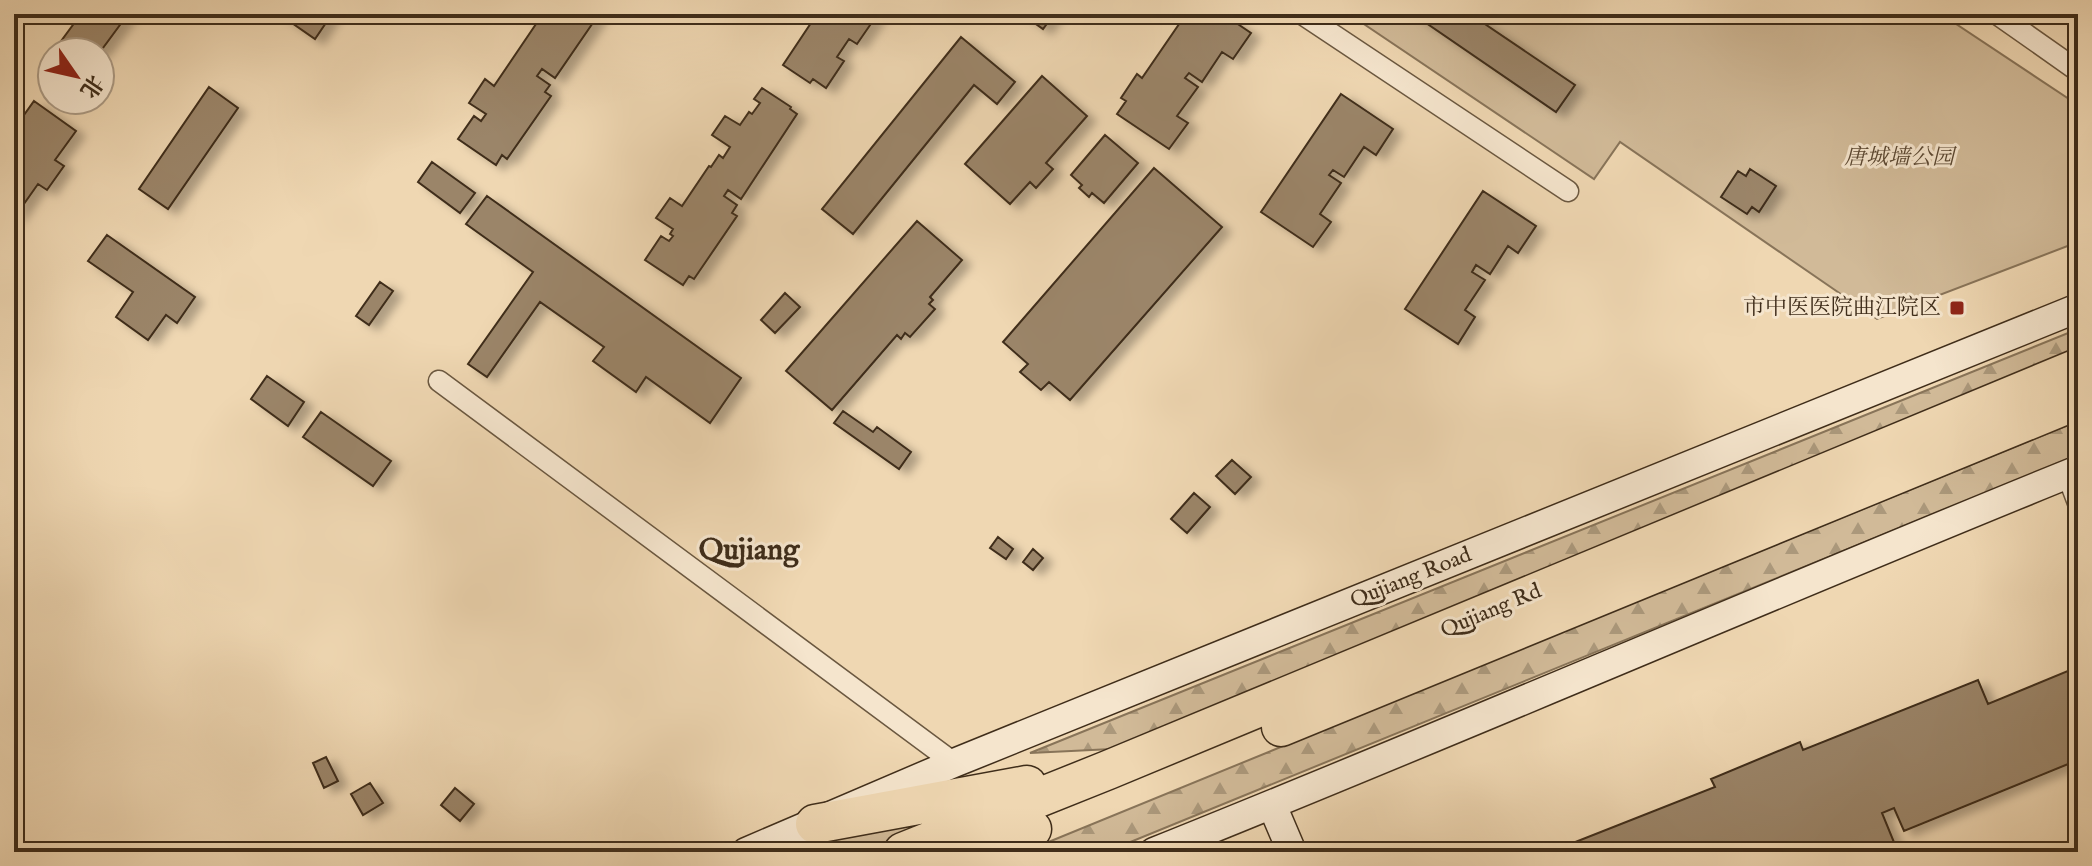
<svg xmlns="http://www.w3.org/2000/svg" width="2092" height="866" font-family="'IM FELL English','Noto Serif SC',serif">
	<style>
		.green { fill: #d1ba98; stroke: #887459; stroke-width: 2 }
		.forest { fill: url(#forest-firs); stroke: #887459; stroke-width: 2 }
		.building { fill: #9b8569; stroke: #3f2d1a; stroke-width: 2; filter: url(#shadow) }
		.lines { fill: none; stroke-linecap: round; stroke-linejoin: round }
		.street-casing { stroke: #6b5840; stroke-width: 23 }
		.secondary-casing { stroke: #3f2d1a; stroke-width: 31 }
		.highway-casing { stroke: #3f2d1a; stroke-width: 41 }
		.street { stroke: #f5e5cd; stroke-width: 20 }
		.secondary { stroke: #f5e5cd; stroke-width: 28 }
		.highway { stroke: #efd7b2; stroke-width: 38 }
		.poi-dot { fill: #8f2418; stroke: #f5e5cd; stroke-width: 3 }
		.labels { text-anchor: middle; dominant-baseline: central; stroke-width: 6; stroke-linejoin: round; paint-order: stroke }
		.park-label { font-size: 22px; font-style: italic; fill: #5c4933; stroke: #f5e5cd }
		.poi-label { font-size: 22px; fill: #3f2d1a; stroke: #f5e5cd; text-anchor: end }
		.street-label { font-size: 22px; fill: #3f2d1a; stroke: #f5e5cd }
		.district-label { font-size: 30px; font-weight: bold; fill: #3f2d1a; stroke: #f5e5cd }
	</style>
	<defs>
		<pattern id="forest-firs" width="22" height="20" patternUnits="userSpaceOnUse" patternTransform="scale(2)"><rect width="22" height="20" fill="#d1ba98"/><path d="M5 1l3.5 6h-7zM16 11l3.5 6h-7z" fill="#ab987b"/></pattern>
		<filter id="shadow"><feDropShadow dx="9" dy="5" stdDeviation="4" flood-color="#0004"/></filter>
	</defs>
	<rect width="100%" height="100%" fill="#efd7b2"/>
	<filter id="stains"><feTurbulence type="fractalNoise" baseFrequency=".0025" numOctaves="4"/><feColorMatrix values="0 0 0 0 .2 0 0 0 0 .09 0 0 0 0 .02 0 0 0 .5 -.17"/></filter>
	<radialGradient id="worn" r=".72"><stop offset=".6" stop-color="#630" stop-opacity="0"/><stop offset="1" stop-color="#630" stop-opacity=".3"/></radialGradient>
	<path class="green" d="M1349,14h592l137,91v137l-201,77 -257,-177 -26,37z"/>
	<path class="forest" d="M2078,329v25l-966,395 -82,4z
		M2078,421v34l-972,397h-82z
		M951,818l-82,34h-86l37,-15z"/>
	<path class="building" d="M81,14h47l-28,38h-47z
		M279,14h53l-17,25z
		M529,14h70l-44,64 -13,-9 -5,7 13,9 -5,7 6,4 -44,63 -5,-4 -6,10 -38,-26 16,-23 7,5 5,-7 -17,-11 16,-24 9,7 42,-62 -9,-7z
		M817,14l60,1 -20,29 -8,-5 -12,18 7,4 -18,27 -13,-9 -3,4 -27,-18z
		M1022,14h32l-11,15z
		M1186,14h37l28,19 -18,26 -11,-7 -20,30 -13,-9 -4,5 13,9 -21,29 11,7 -19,26 -52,-35 9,-13 -5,-3 16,-24 5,4z
		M1413,14h57l105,71 -19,27z
		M961,37l54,45 -18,22 -23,-19 -121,149 -31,-25z
		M1042,76l45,40 -41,47 7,6 -17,19 -6,-6 -20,22 -45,-40z
		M209,87l29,21 -70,101 -29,-20z
		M762,88l29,19 -1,2 7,5 -56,85 -13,-9 -4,6 13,9 -5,8 5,3 -43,63 -5,-3 -6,9 -38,-25 16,-24 8,5 4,-5 -3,-2 3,-5 -17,-11 14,-20 12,8 27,-40 2,1 8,-12 4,3 7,-11 -18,-12 13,-19 15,9 9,-13 3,2 8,-11 -6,-4z
		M1341,94l52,35 -17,26 -12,-8 -20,30 -11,-7 -4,5 12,8 -21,31 11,8 -18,25 -52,-35z
		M34,101l42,30 -21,29 9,6 -17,24 -9,-6 -24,34v-89z
		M1105,135l33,28 -34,40 -12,-10 -3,4 -10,-9 3,-3 -11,-10z
		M432,162l43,31 -15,20 -42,-31z
		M1154,168l68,59 -152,173 -21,-18 -8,8 -21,-18 8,-8 -25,-22z
		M1750,169l26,17 -17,26 -7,-5 -5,7 -26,-17 17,-26 8,5z
		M1483,191l53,35 -18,27 -10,-7 -18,28 -14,-9 -4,7 13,8 -20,30 10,7 -17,27 -53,-35z
		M487,196l254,182 -31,45 -64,-46 -10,15 -43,-31 11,-14 -64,-45 -53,75 -19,-13 65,-92 -67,-48z
		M917,221l45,39 -32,37 3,3 -4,4 6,5 -25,28 -5,-4 -4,6 -4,-4 -65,75 -46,-39z
		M107,235l88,62 -18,26 -11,-8 -18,25 -32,-23 17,-25 -45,-31z
		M380,282l13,9 -24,34 -13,-9z
		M785,293l15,14 -25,26 -14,-13z
		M267,376l37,26 -16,24 -37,-27z
		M843,411l30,21 4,-5 34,25 -12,17 -65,-46z
		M321,412l70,49 -18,25 -70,-49z
		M1232,460l19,17 -16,17 -19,-18z
		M1194,493l16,14 -23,26 -16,-14z
		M998,537l15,12 -7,10 -16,-11z
		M1033,549l10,9 -10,12 -10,-8z
		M2075,668l3,8v84l-174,71 -10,-23 -12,5 16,39h-348l165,-65 -4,-8 89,-37 3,8 175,-70 10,24z
		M326,757l12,24 -14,7 -11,-25z
		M370,783l13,20 -20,12 -12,-21z
		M455,788l19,16 -14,17 -19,-16z"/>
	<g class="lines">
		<g class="street-casing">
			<path id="street" d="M1302,14l266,177
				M1997,14l81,57
				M439,381l515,382
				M2067,474l11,29"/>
		</g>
		<g class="secondary-casing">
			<path id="secondary" d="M1272,805l20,47
				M746,852l208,-89 1124,-455
				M1154,852c310,-124 615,-257 924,-382"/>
		</g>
		<g class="highway-casing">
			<path id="highway" d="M1281,727l797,-327
				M815,824l212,-39
				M903,852l205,-82 970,-402
				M975,852l57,-23"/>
		</g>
		<use href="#street" class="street"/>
		<use href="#secondary" class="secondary"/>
		<use href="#highway" class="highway"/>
	</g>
	<rect class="poi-dot" x="1949" y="300" width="16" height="16" rx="4"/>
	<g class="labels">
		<g class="park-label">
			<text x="1899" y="158">唐城墙公园</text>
		</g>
		<g class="poi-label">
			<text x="1941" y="308">市中医医院曲江院区</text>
		</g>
		<g class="street-label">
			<text transform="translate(1411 578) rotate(-22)">Qujiang Road</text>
			<text transform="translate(1491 611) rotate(-23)">Qujiang Rd</text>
		</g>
		<g class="district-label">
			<text x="749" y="551">Qujiang</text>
		</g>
	</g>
	<rect width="2092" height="866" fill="none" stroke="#efd7b2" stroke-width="48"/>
	<rect x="16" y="16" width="2060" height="834" fill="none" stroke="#3f2d1a" stroke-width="4"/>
	<rect x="24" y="24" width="2044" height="818" fill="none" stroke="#3f2d1a" stroke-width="2"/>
	<g transform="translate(76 76) rotate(124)"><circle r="38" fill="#f5e5cd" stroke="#ac9b85" stroke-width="2"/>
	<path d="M0-6L14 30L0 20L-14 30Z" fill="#8f2418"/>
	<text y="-12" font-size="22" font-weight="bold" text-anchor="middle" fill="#3f2d1a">北</text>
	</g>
	<rect width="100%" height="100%" filter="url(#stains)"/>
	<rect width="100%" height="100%" fill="url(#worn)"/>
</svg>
